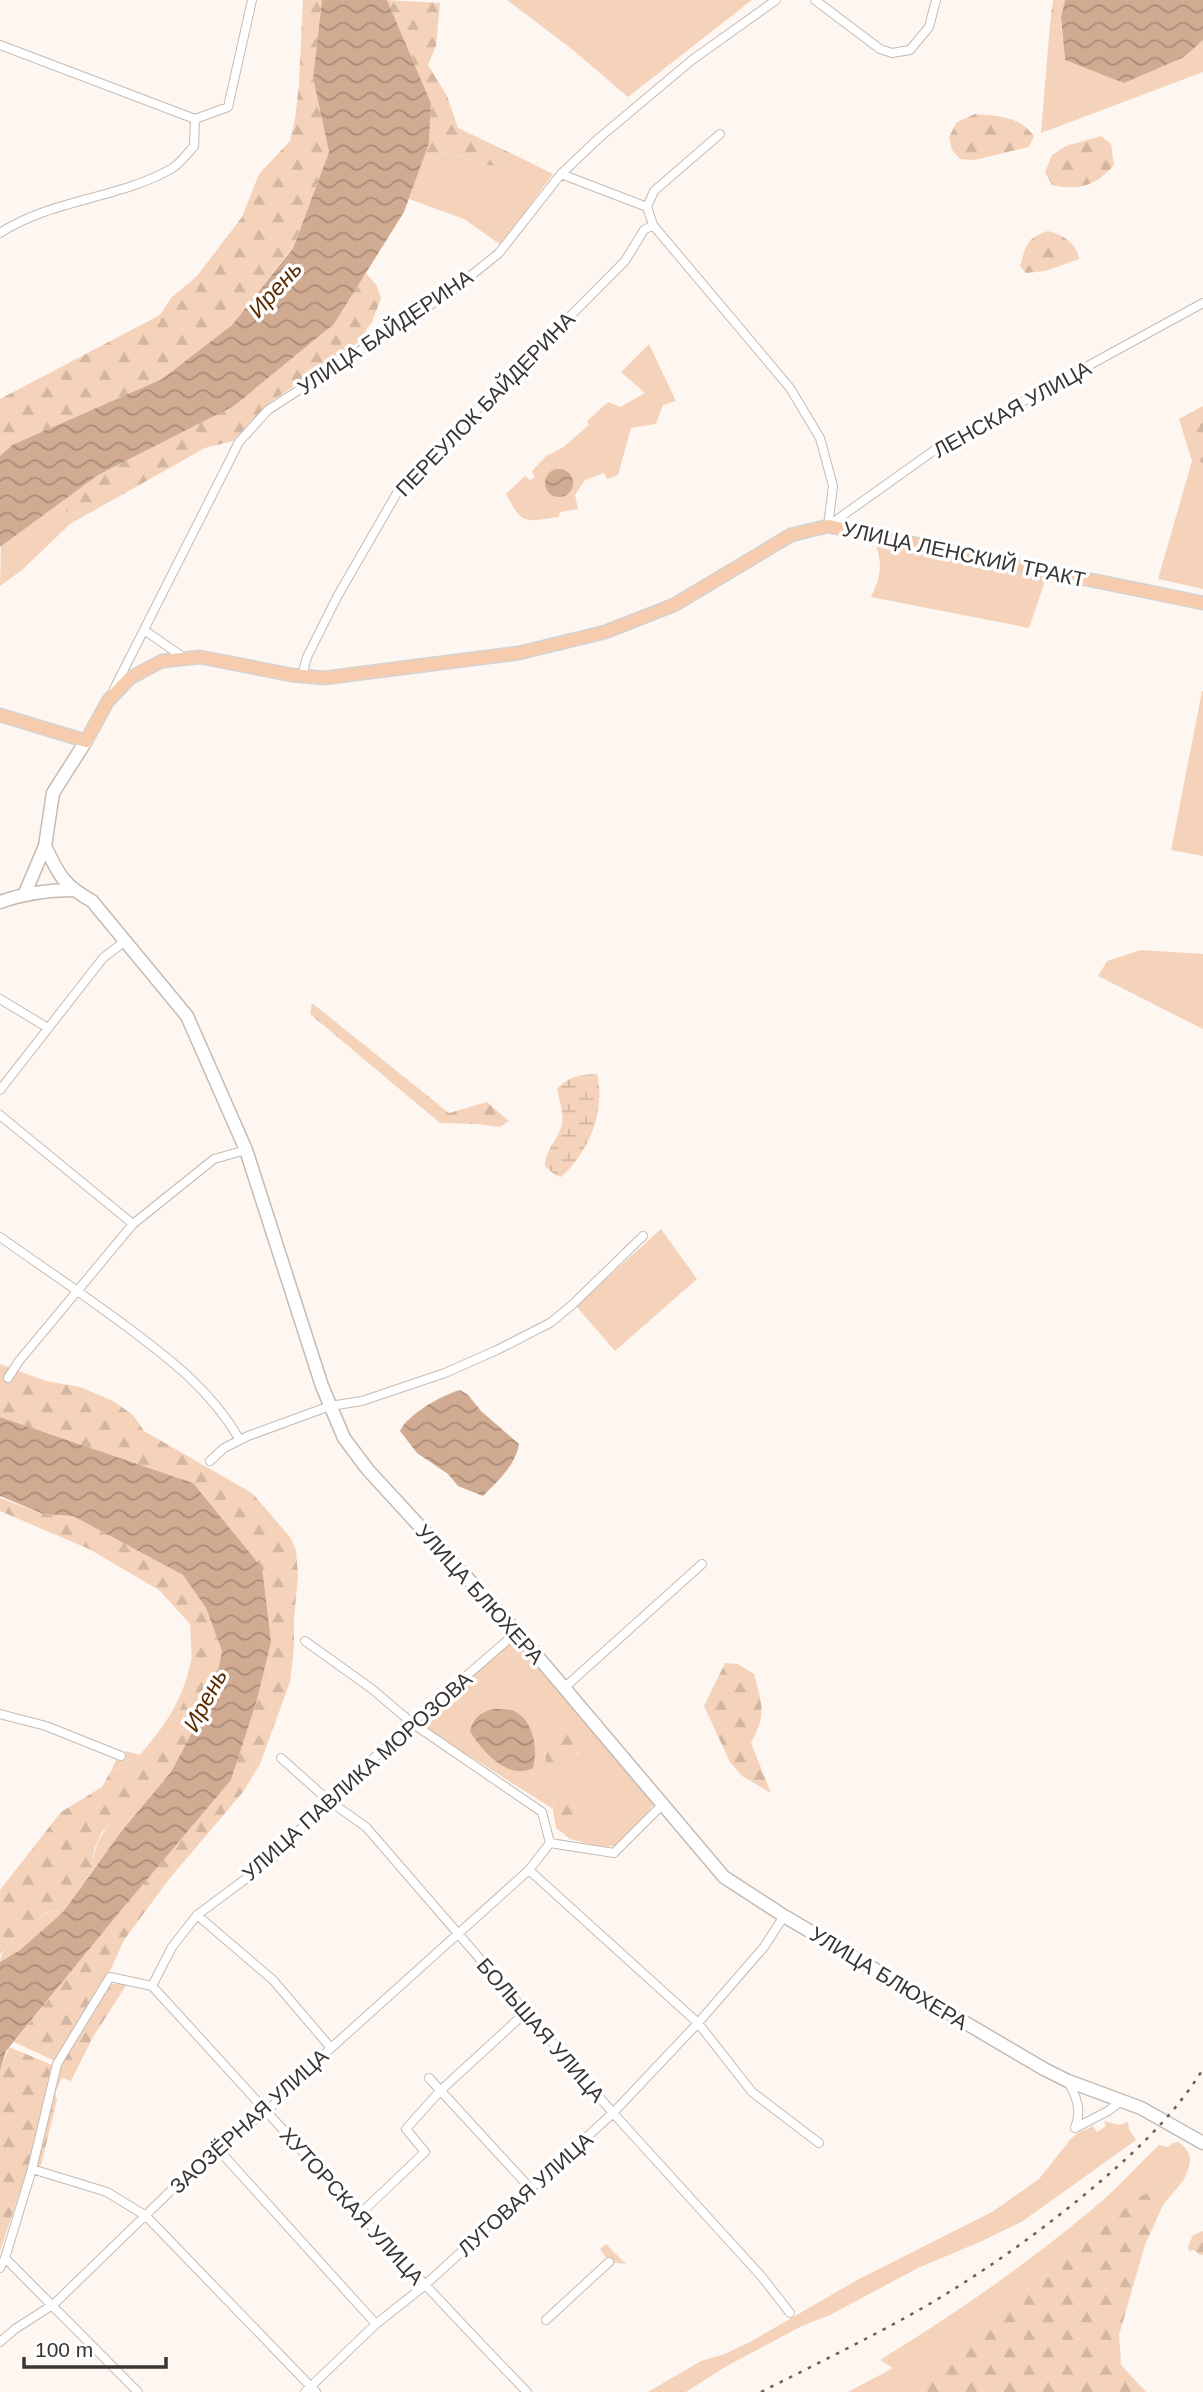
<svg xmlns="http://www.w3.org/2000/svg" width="1203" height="2392" font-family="Arial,sans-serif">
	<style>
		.green { fill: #f5d3bb; fill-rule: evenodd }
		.forest { fill: url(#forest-firs) }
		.wetland { fill: url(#wetland-marsh) }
		.water { fill: url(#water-waves) }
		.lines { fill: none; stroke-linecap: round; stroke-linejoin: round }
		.street-casing { stroke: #c4bbb4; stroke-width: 10 }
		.secondary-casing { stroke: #c4bbb4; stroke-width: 15 }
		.primary-casing { stroke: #d3d3d2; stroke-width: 15 }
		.street { stroke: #fff; stroke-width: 8 }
		.secondary { stroke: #fff; stroke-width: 12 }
		.primary { stroke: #f7ccae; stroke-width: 12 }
		.rail { stroke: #65615e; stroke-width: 2.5; stroke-dasharray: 3.5 7; stroke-linecap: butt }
		.labels { text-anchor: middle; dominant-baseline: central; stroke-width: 7; stroke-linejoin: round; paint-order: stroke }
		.street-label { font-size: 21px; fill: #393533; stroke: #fff }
		.water-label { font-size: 23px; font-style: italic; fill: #5a2b00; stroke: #fff }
	</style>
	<defs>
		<pattern id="forest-firs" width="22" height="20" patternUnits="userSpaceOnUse" patternTransform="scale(1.75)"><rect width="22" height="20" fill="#f5d3bb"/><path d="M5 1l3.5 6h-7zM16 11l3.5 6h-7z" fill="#d3b6a1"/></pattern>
		<pattern id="wetland-marsh" width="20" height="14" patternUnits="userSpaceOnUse" patternTransform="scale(1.75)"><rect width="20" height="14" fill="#f5d3bb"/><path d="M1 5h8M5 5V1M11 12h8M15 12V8" fill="none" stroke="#d3b6a1"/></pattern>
		<pattern id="water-waves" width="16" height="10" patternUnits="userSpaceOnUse" patternTransform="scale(1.75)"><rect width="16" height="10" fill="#d0ab91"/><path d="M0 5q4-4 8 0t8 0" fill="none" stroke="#aa8c77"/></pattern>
	</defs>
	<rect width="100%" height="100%" fill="#fef6f1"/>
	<path class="green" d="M507,0h245l-124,97 -55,-47z
		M1050,24l8,2 3,-2 4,36 119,-3 19,-17v32l-162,61z
		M443,152c18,2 37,15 55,14 7,0 15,-6 21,-9l34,17 -52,71 -37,-26 -55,-20 10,-29 7,4z
		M649,344l27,57 -13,4 -7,19 -25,4 -13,47 -11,4 -3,-6 -19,7 -10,15 3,14 -18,3 -1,5c-34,4 -36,10 -53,-23l19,-18 5,4 5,-3 -3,-6 14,-15 16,-8 27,-23 -2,-4 21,-19 12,5 25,-14 -24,-21z
		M1192,461l11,2v126l-45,-10z
		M51,509l35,6 -16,9 -48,46 -22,16 1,-40z
		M875,543l162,31 9,4 -17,50 -158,-31c10,-22 12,-31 4,-54z
		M1202,691h1v165l-32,-6z
		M1141,950l62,4v75l-105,-53 9,-15z
		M661,1229l36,50 -82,72 -39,-45z
		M512,1643l8,3 39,40 95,118 -15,20 -23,22 -15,1 -31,-8 12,-13 -27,-34 -2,17 -126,-80 -4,-7 5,-9zM556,1726l22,27 -10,12 -13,5 -10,-16z
		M193,1652v30l-25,52 -16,21 -14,8 -27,8 6,-13 6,1 2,-8 15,4c30,-36 44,-57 53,-103z
		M122,1815l12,2 -42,54c3,-29 7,-38 30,-56z
		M50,1911l13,1 -43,38 -20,12c0,-18 36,-41 50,-51z
		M1104,2121l15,4 9,-3 1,7 7,11 -113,81 -41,20 -64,27 -88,47 -26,10 -79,42 -39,25h-38l53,-31 24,-7 25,-12 109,-63 133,-67 47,-33 31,-39 6,-6 17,-8 4,6 9,-6z
		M1178,2142c17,11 13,23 5,39l-26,6 -20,11 -232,194h-57l45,-24 -13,-8c77,-47 153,-100 222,-159 20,-18 38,-38 57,-56l9,2 5,-4z
		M606,2244l20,20 -17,-2 -9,-13z"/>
	<path class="forest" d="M303,0h19l-9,78 16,74 -36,95 -61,78 -70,54 -150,66 -12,11v-57l160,-84 11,-17 26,-22 45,-59 17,-43 31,-33 5,-22 4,-35z
		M387,0l53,3 -4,43 -8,19 19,31 11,32 61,29c-6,3 -14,9 -21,9 -18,1 -36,-12 -55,-14l-7,9 -2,10 -8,3 -7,-4 10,-27 2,-40z
		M1053,0h12l-4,24 -2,2 -9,-2z
		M975,114c24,2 44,2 59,22l-5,11 -55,13 -14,-1 -8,-9 -3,-13 8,-15z
		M1101,136l10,8 3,21c-18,21 -36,26 -62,20l-7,-13 7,-17 14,-9z
		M1048,231c15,4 29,12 31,28l-34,12 -19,2 -6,-7c6,-20 6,-28 28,-35z
		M366,273l11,13 4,12 -9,24 -15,21 -88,60 -36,38 -28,7 -119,67 -35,-6 47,-34 136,-69 100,-82z
		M1203,406v57l-11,-2 -13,-42z
		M312,1003l137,110 38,-11 22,19 -9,6 -23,-3 -37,-1 -130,-109z
		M0,1364l46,17 34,6 33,14 20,14 11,16 108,62 38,44 6,13 2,25 -4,44v28l-4,35 -30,82 -17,28 -73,86 -46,62 -13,29 -56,92 -41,-19 104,-128 113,-134 26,-80 14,-58 -78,-159 -193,-66z
		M0,1498l43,16 30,2 110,59 23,33 16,43 -8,40 -43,81 -37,45 -12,-2 -21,18 -7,17 -2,21 -29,41 -14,-1 -38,30 -11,14v-65l61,-78 41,-25 9,-16 27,-8 14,-8 16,-21 25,-52 -3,-58 -31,-34 -70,-41 -89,-38z
		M725,1663l13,1 16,10c8,31 13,40 -3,69l20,50 -29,-17 -12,-14 -26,-56z
		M562,1721c12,4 20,19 15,32 -3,10 -13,14 -21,17l-10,-6c-2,-15 4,-33 16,-43z
		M566,1791l14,19 2,17 -12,12 -14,-11 -3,-18 2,-18z
		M108,1984h19l-34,53 -22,44 -9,-3 -7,15 2,7 -16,65 -3,2 -3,-1 24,-102z
		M9,2047l43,18 -20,91 -32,95v-180z
		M1183,2181l-20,24 -18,40 -26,90 2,30 25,27h-241l232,-194 20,-11z
		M1203,2231v24h-3l-6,-5 -5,1 -1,-4 5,-12z"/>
	<path class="wetland" d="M597,1074c9,37 -8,78 -36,103l-6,-2 -10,-9c0,-17 14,-26 17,-43 2,-10 -3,-24 -5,-34 10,-12 24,-15 40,-15z"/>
	<path class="water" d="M322,0h65l44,103 -2,40 -25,69 -70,112 -100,82 -136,69 -98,72v-91l12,-11 150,-66 70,-54 61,-77 36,-96 -16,-74z
		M1065,0h138v40l-19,17 -60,26 -59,-23 -4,-42z
		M545 483a14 14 0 1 1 28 0a14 14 0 1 1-28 0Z
		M460,1390l8,5 13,16 38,33c-4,22 -21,37 -36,52l-25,-10 -10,-12 -31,-21 -17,-22c8,-17 42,-36 60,-41z
		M0,1417l193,66 69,85 9,74 -14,58 -26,80 -113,134 -112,137 -6,20v-109l20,-12 43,-38 58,-80 50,-60 43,-81 8,-40 -16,-43 -23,-33 -110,-59 -30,-2 -43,-18z
		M493,1709c7,0 16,-1 23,3 18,10 22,38 17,56 -25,13 -52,-18 -63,-37 4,-14 10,-18 23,-22z"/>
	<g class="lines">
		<g class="street-casing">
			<path id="street" d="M815,0l65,49 12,4 18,-3 19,-23 7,-27
				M0,45l195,74
				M195,119l33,-12 24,-107
				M720,134l-66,57 -7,16 6,18 137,163 30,50 13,48 -5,40
				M561,174l86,33
				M0,233c52,-34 118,-34 171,-64 9,-5 16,-15 23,-23l1,-27
				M828,526l108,-77 267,-146
				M144,630l42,29
				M302,676l5,-19 30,-60 64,-111 224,-225 19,-31 9,-5
				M114,689l125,-247 29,-32 184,-119 47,-38 62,-79 38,-36 93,-78 84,-60
				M0,999l48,29
				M0,1090l103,-132 22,-17
				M0,1115l133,109
				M0,1237c41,29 83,57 123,87 46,34 88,66 117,116
				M8,1378l11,-17 114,-137 81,-65 32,-9
				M210,1461l14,-13 24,-12 82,-30 32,-5 83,-28 52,-23 53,-27 22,-18 71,-69
				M305,1641l67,48 40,34 130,89 8,31
				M564,1688l138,-124
				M0,1714l46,12 75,30
				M281,1758l47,42 38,27 247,286 149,164 28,36
				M529,1870l169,153 54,69 67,51
				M197,1915l76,65 58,68
				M152,1986c125,136 247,274 375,406
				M429,2078l102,111
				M1068,2082c9,15 14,29 7,46
				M1075,2128l33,-17 13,-10
				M216,2147l160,177
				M32,2169l75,23 39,24 170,176
				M361,2213l64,-61 -19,-23 34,-38 86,-79
				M5,2258l133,134
				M0,2268l5,-10 27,-89 25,-105 53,-87 42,9 20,-39 25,-32 74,-55 57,-60 84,-77 105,-91
				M546,2320l63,-58
				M0,2342l15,-13 39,-25 162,-157 51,-36 64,-63 198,-178 21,-27 64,10 49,-49
				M305,2392l71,-68 48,-38 189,-173 85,-90 66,-76 20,-31"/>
		</g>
		<g class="secondary-casing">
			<path id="secondary" d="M45,846c14,29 18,39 47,55l95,115 59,134 76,236 22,52 24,32 149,162 207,245 60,39 260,153 24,12 73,27 62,35
				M25,893l20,-47 8,-53 33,-52
				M0,902c25,-9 46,-12 72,-12"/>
		</g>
		<g class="primary-casing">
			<path id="primary" d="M0,715l86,26 22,-40 22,-23 32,-17 38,-4 92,18 32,3 195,-25 86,-21 69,-27 117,-70 37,-9 375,77"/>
		</g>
		<use href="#street" class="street"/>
		<use href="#secondary" class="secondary"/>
		<use href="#primary" class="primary"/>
		<path class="rail" d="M761,2392c55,-28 111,-55 165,-86 56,-33 107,-69 157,-110 45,-37 89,-77 120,-127"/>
	</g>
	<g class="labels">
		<g class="street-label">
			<text transform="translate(385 332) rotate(-34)">УЛИЦА БАЙДЕРИНА</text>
			<text transform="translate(485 404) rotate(-46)">ПЕРЕУЛОК БАЙДЕРИНА</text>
			<text transform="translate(1012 409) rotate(-29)">ЛЕНСКАЯ УЛИЦА</text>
			<text transform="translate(964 554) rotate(12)">УЛИЦА ЛЕНСКИЙ ТРАКТ</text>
			<text transform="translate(480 1594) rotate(48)">УЛИЦА БЛЮХЕРА</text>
			<text transform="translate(357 1776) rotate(-42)">УЛИЦА ПАВЛИКА МОРОЗОВА</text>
			<text transform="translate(889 1978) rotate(31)">УЛИЦА БЛЮХЕРА</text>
			<text transform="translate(541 2030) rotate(49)">БОЛЬШАЯ УЛИЦА</text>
			<text transform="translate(249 2121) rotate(-42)">ЗАОЗЁРНАЯ УЛИЦА</text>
			<text transform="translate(525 2194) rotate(-42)">ЛУГОВАЯ УЛИЦА</text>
			<text transform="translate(352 2206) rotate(48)">ХУТОРСКАЯ УЛИЦА</text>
		</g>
		<g class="water-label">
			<text transform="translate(275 289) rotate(-48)">Ирень</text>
			<text transform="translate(205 1700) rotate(-62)">Ирень</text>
		</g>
	</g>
	<path d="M24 2357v10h142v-10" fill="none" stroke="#393533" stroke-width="3.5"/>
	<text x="35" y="2357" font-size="21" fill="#393533" stroke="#ffffff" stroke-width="5" paint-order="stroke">100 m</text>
</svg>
